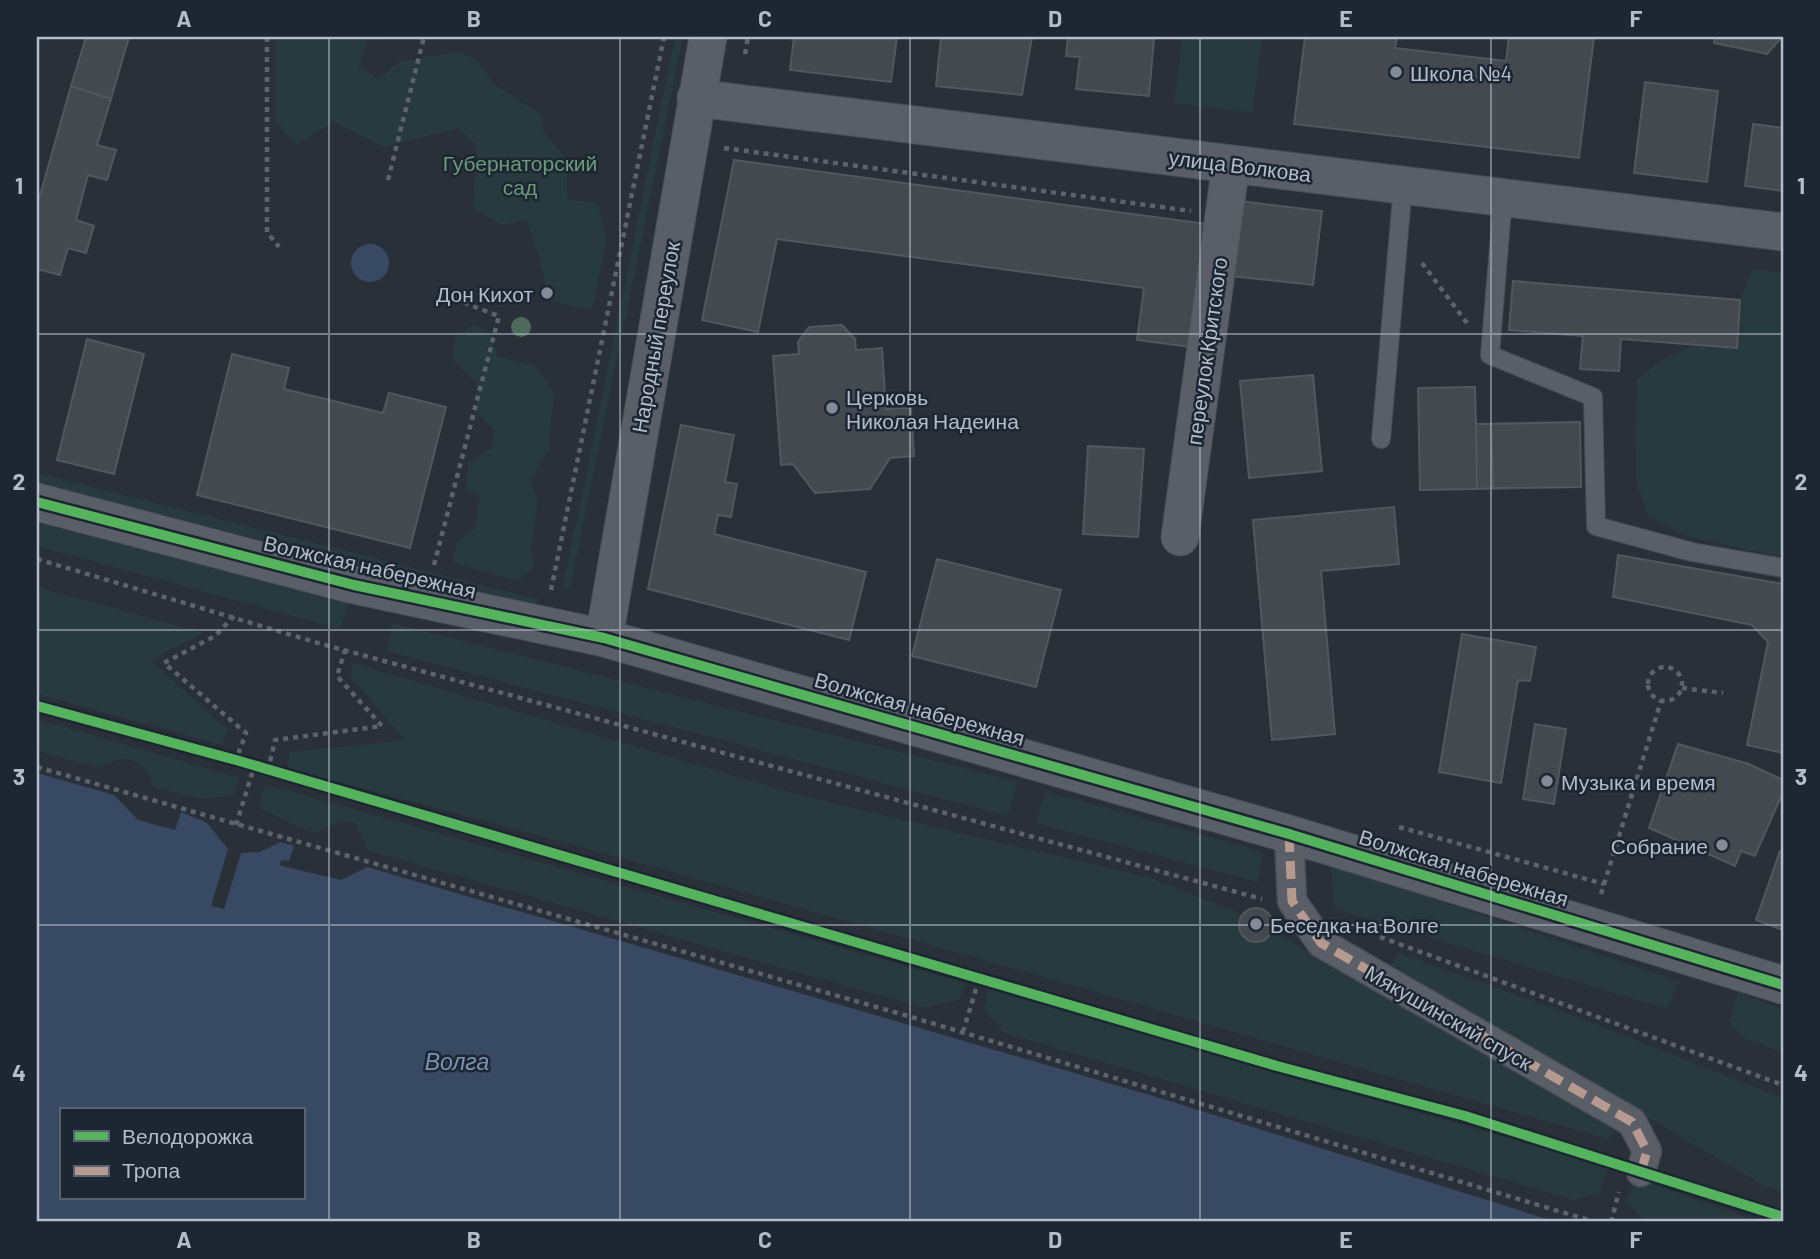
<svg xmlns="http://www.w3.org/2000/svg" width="1820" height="1259" font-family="Barlow,sans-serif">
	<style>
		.green { fill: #273a3e }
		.water { fill: #384963; fill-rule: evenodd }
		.pier { fill: #2a3038 }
		.building { fill: #444950; stroke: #52575f; stroke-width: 2 }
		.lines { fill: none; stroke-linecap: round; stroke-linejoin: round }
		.service-casing { stroke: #484c53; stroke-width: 20 }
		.pedestrian-casing { stroke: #484c53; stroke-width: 31 }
		.minor-casing { stroke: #484c53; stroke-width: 39 }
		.path { stroke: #5d636a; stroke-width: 4.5; stroke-dasharray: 5 5; stroke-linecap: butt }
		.service { stroke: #5a5e66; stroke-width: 18 }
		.pedestrian { stroke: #5a5e66; stroke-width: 28 }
		.minor { stroke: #5a5e66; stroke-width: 37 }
		.quiet { stroke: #b69a8f; stroke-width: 9; stroke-dasharray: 18 9; stroke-linecap: butt }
		.cycleway-casing { stroke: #1d2633; stroke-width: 15 }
		.cycleway { stroke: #56b35d; stroke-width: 10 }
		.tree { fill: #4e6a5a }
		.grid { fill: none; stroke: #b4bcc9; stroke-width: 2; stroke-opacity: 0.55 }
		.poi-dot { fill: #848b96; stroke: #1d2633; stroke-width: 2.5 }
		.labels { text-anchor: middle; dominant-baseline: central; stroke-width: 5; stroke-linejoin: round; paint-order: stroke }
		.poi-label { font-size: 21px; fill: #b4bcc9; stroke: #1d2633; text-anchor: start }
		.park-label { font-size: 21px; fill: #6b9a76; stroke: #1d2633 }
		.street-label { font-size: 21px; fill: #b4bcc9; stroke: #1d2633 }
		.water-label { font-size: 23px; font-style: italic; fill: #7c92b1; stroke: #1d2633 }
		.neatline { fill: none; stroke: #b4bcc9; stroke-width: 2.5 }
		.grid-label { font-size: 23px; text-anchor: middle; font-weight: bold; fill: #b4bcc9 }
	</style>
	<rect width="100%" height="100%" fill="#2a3038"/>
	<path class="green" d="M276,37h116l-25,5 -8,25 21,12 19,-18 60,-9 18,9 17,23 47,30 3,19 23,26v40l30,4 10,36 -15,71 -43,-9 -9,-42 -14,-39 -24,5 -29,-17 3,-63 -17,-17 -75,19 -50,-25 -38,23 -20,-24z
		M675,37h8l-113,551 -7,-1z
		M1182,37h80l-9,76 -79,-10z
		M1753,269l30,4v285l-97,-22 -38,-20 -13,-38 2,-98 21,-18 36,-17 42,3 4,-48z
		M473,325l15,5 10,26 38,10 18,27 -5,55 -18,32 7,22 -7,45 3,20 -16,14 -65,-18 3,-21 19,-14 5,-31 -15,-8 3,-26 24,-15 2,-18 -17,-17 -1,-31 -23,-21 2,-24z
		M37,473l501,126 -3,10 -498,-126z
		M37,521l312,81 -9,27 -303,-83z
		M37,587l167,46 -54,27 77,69 -5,16 -185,-51z
		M392,623l626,159 -11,34 -620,-165z
		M353,663l450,133 348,82 92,37 -3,12 8,12 14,2 10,-10 346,195 -9,13c-440,-124 -879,-256 -1322,-370l2,-17 116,-12 -54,-62z
		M37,719l202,59 -6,18 -30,3 -50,-12c-6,-28 -31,-35 -53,-19l-63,-17z
		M265,784l700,199 -6,17 -35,8 -555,-157 -14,-28 -13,-2 -27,13 -57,-26z
		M1045,791l218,61 -6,30 -221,-59z
		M1330,864l350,117 -13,28 -332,-100z
		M1397,952l165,59 221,87v94l-21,-7 -371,-220z
		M988,989l621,178 -10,27 -25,6 -570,-167 -20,-23z
		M1738,992l45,18v42l-40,-14 -14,-17z
		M1635,1178l125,44 -115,-1 -19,-18z"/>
	<path class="water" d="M351 263a19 19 0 1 1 38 0a19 19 0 1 1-38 0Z
		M37,773l77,22 24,25 37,10 6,-18 26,11 21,26 13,4 19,-1 21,-10 13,4 -5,15 -8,-1 -1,5 6,2 55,13 26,-13 793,231 397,124h-1520zM61,1110h242v88h-242z"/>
	<path class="pier" d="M228,849l13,4 -17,56 -13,-3z"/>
	<path class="building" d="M86,37h43l-18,62 -40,-13z
		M794,37h103l-6,45 -101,-12z
		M941,37h91l-10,58 -86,-9z
		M1068,37h86l-5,59 -73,-7 4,-32 -14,-1z
		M1305,37h92l-2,11 111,13 3,-24h85l-15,121 -285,-34z
		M1715,37h67l-15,17 -53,-11z
		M1645,82l73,9 -11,91 -73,-9z
		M71,86l40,13 -14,46 19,5 -9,30 -19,-5 -12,45 18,6 -8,27 -18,-5 -8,27 -23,-6v-63z
		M1753,124l30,4v63l-38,-5z
		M734,160l473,64 -17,123 -53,-7 7,-52 -367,-49 -19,93 -56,-12z
		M1240,201l82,10 -9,74 -82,-9z
		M1513,281l227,19 -3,48 -116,-9 -2,32 -39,-2 3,-33 -74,-6z
		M842,325l13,14 1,11 26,-2 4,61 25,-1 3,48 -24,2 -20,31 -55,4 -22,-29 -12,1 -8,-109 26,-2 -1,-12 11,-15z
		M87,339l57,15 -30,120 -57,-14z
		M232,354l57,14 -5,21 99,24 6,-20 57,14 -36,141 -213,-53z
		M1313,375l9,96 -73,7 -9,-97z
		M1475,387l1,37 104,-2 1,65 -161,3 -2,-102z
		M1475,387l2,102 -57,1 -2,-102z
		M1580,422l1,65 -88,1 -2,-64z
		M1476,424h15l2,64 -16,1z
		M681,425l53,10 -9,47 12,2 -6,33 -13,-2 -4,19 152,38 -17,68 -201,-51z
		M1088,446l56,3 -6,88 -55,-3z
		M1394,507l5,57 -78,7 14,163 -63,6 -19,-220z
		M1618,555l165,29v169l-36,-8 21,-103 -16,-17 -139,-28z
		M937,559l124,31 -25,97 -124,-31z
		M1462,634l74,13 -6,34 -12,-1 -17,103 -62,-11z
		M1535,724l31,5 -12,75 -31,-5z
		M1678,744l71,20 34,16v12l-28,64 -14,-5 -6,15 -86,-38z
		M1780,851l3,1v78l-27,-10z
		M1239 925a17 17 0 1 1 34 0a17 17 0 1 1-34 0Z"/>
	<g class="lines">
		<g class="service-casing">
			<path id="service" d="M1503,197l-13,158 103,42 3,129 96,26 91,16
				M1381,439l22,-254"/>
		</g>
		<g class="pedestrian-casing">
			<path id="pedestrian" d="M1289,834l3,67 29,42 311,179 15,29 -6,21"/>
		</g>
		<g class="minor-casing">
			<path id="minor" d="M696,98l1087,134
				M37,502l317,83 250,53 685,196 494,151
				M1180,537l51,-373
				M604,638l104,-601"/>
		</g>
		<path class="path" d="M267,37v195l12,15
			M745,54l3,-17
			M724,148l467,63
			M388,180l36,-143
			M1422,263l45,60
			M37,559l281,84 944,256
			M434,565l65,-249 -53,-20
			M551,590l113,-553
			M234,616l-19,20 -51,27 82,70 -10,27
			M1648 684a17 17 0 1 1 34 0a17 17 0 1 1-34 0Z
			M1682,688l41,5
			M37,767l871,249 687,206
			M268,771l7,-31 107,-14 -45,-50 8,-26
			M236,825l18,-58
			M1399,827l205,57
			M1601,894l60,-193
			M1380,937l403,148
			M963,1032l16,-53
			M1611,1222l8,-30"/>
		<use href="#service" class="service"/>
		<use href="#pedestrian" class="pedestrian"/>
		<use href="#minor" class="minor"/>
		<path class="quiet" d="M1289,834l3,67 29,42 311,179 15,29 -6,21"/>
		<g class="cycleway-casing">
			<path id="cycleway" d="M37,502l317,83 250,53 685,196 494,151
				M37,706l199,54 1041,306 188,50 318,101"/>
		</g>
		<use href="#cycleway" class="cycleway"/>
	</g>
	<circle class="tree" cx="521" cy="327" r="10"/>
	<path class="grid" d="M329,37v1185M620,37v1185M910,37v1185M1200,37v1185M1491,37v1185M37,334h1746M37,630h1746M37,925h1746"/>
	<g class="poi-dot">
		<circle cx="1396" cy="72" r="7"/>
		<circle cx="547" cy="293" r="7"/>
		<circle cx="832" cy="408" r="7"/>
		<circle cx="1547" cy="781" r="7"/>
		<circle cx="1722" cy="845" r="7"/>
		<circle cx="1256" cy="924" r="7"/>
	</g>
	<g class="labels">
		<g class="poi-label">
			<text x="1410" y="72">Школа №4</text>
			<text x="533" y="293" text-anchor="end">Дон Кихот</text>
			<text x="846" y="396">Церковь<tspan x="846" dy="24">Николая Надеина</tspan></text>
			<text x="1561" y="781">Музыка и время</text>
			<text x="1708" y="845" text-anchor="end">Собрание</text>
			<text x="1270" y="924">Беседка на Волге</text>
		</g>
		<g class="park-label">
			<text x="520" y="162">Губернаторский<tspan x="520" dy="24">сад</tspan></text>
		</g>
		<g class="street-label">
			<text transform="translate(1240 165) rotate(7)">улица Волкова</text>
			<text transform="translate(655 337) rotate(-80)">Народный переулок</text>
			<text transform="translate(1206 351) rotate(-82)">переулок Критского</text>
			<text transform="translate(370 566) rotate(13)">Волжская набережная</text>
			<text transform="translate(920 708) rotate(16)">Волжская набережная</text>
			<text transform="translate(1464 867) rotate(17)">Волжская набережная</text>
			<text transform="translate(1449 1017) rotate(30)">Мякушинский спуск</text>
		</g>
		<g class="water-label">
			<text x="457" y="1061">Волга</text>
		</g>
	</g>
	<rect width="1820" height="1259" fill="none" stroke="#1d2633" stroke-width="77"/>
	<rect x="60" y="1108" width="245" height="91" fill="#1d2633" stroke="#59626f" stroke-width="2"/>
	<rect x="74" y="1131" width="35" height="10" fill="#56b35d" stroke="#59626f" stroke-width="2"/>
	<text x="122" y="1144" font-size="21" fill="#b4bcc9">Велодорожка</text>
	<rect x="74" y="1166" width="35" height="10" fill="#b69a8f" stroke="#59626f" stroke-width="2"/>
	<text x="122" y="1178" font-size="21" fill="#b4bcc9">Тропа</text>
	<rect x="38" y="38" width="1744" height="1182" class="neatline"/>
	<g class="grid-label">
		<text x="184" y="27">A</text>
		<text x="474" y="27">B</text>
		<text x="765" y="27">C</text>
		<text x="1055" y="27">D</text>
		<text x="1346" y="27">E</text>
		<text x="1636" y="27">F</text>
		<text x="19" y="194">1</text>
		<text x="1801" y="194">1</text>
		<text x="19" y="490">2</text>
		<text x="1801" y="490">2</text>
		<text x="19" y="785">3</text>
		<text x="1801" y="785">3</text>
		<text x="19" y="1081">4</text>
		<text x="1801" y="1081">4</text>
		<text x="184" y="1248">A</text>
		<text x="474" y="1248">B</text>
		<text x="765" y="1248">C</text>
		<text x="1055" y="1248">D</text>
		<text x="1346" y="1248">E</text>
		<text x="1636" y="1248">F</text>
	</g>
</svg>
